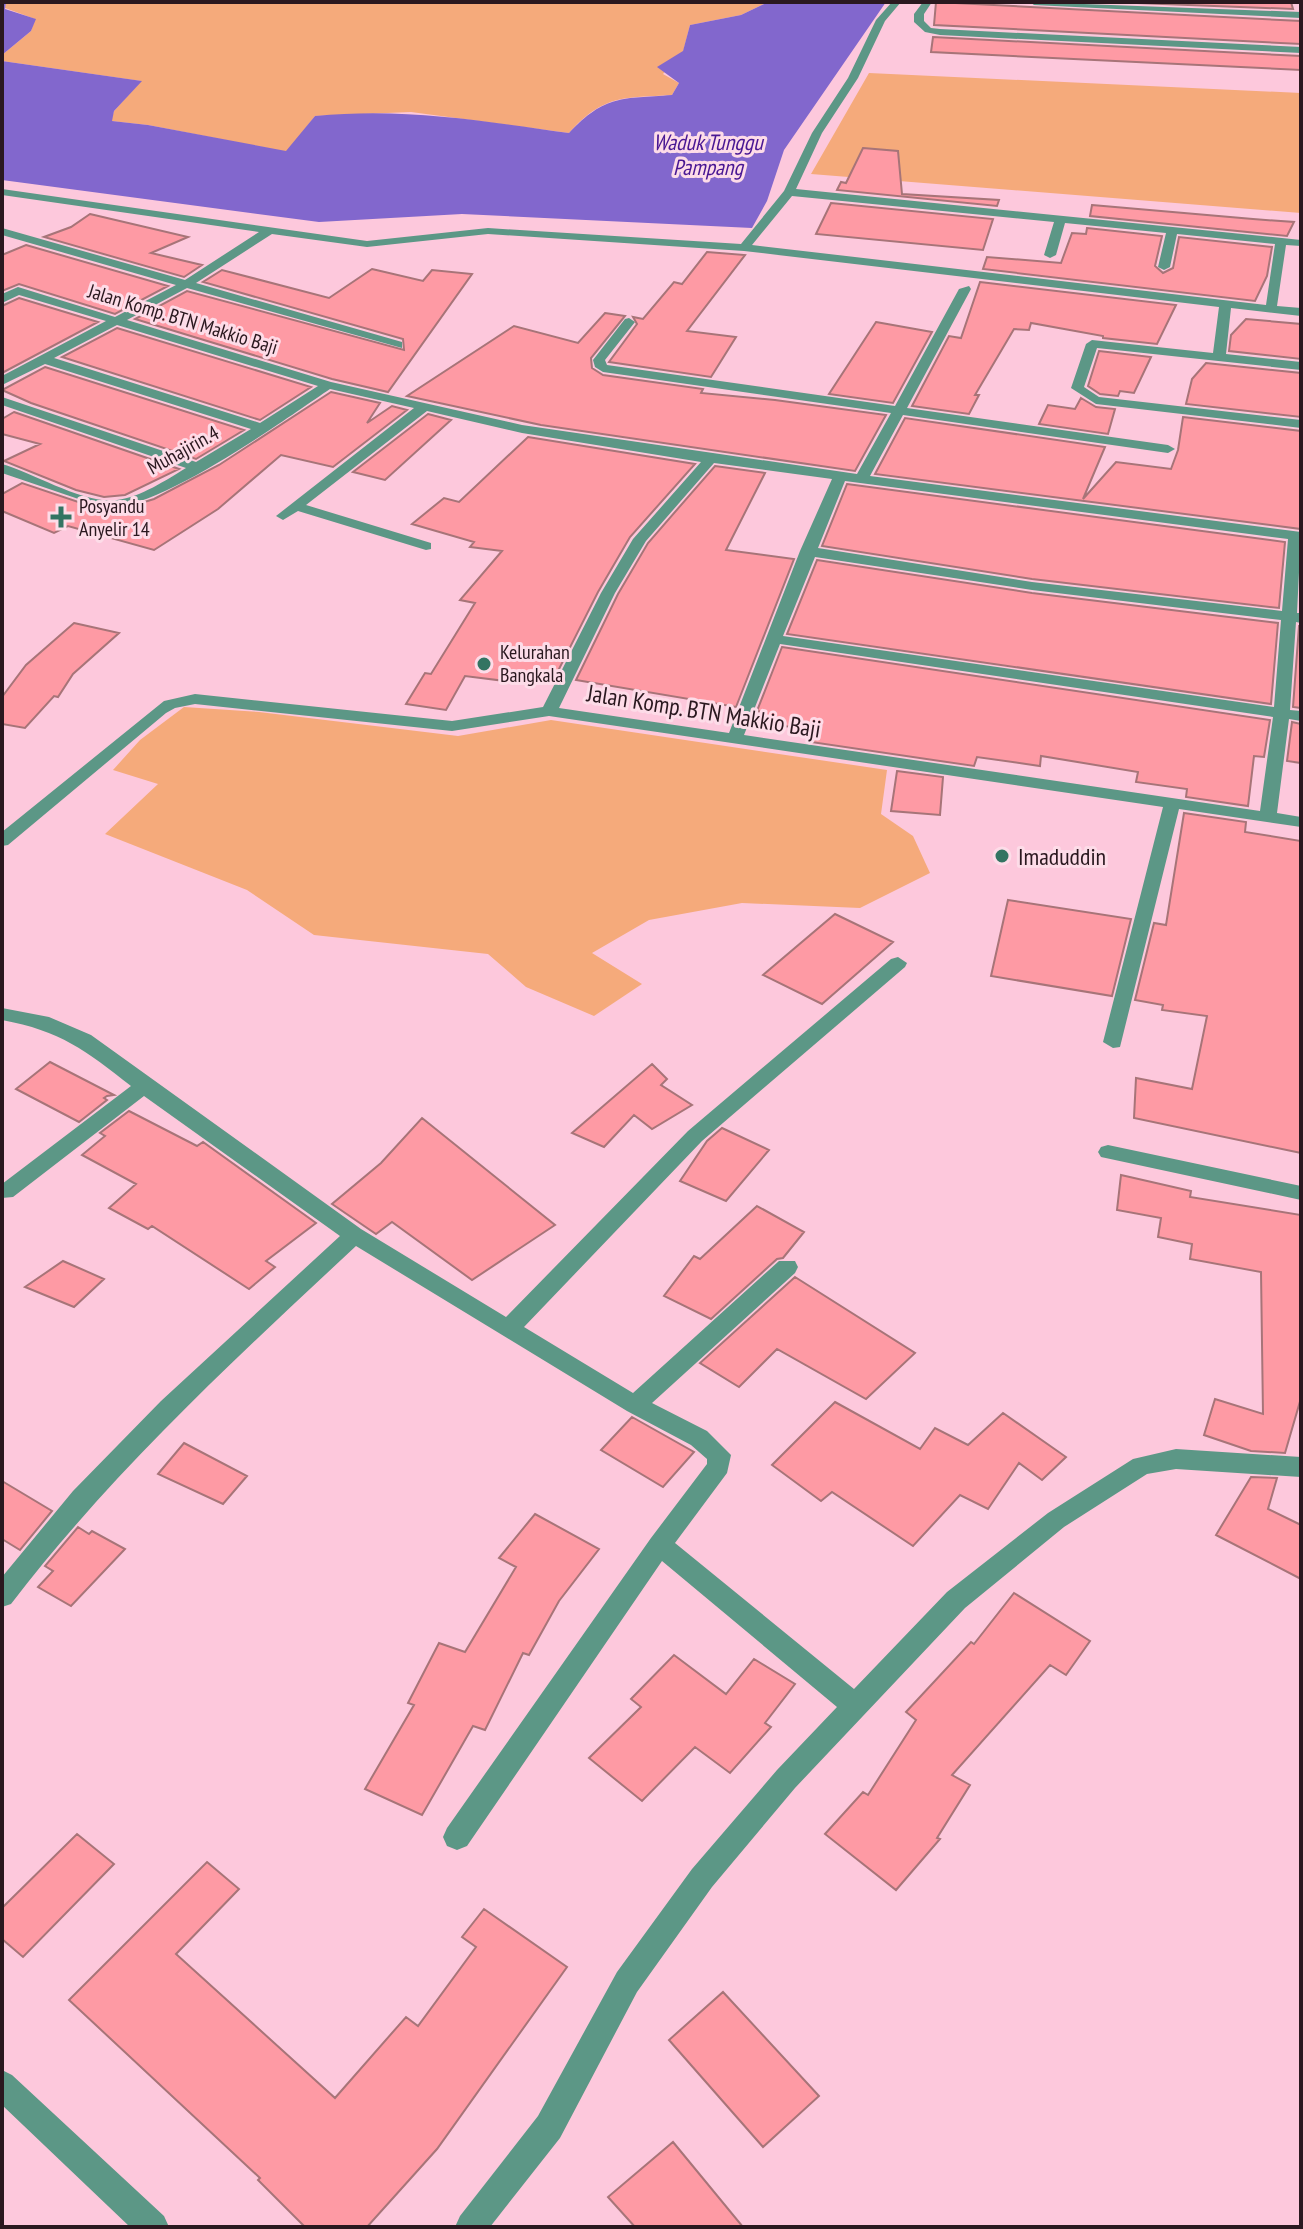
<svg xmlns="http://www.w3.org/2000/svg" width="1303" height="2229" font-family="'PT Sans Narrow',sans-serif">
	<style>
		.green { fill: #f5aa7b }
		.water { fill: #8267cd }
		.building { fill: #fe9aa4; stroke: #a77478; stroke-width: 2 }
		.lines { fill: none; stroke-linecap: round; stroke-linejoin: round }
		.minor { fill: #5c9786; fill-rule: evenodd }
		.poi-dot { fill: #337462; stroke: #fddce8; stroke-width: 3 }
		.labels { text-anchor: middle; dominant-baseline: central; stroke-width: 6; stroke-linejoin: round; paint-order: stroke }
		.far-street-label { font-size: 20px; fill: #2a181f; stroke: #fddce8 }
		.far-poi-label { font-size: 20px; fill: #2a181f; stroke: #fddce8; text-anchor: start }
		.far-water-label { font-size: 22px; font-style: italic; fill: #491793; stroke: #fddce8 }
		.street-label { font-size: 24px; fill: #2a181f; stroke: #fddce8 }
		.poi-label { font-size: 24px; fill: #2a181f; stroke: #fddce8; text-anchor: start }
	</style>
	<rect width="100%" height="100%" fill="#fdc8dc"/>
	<path class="green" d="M6,2h762l-27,13 -51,10 -7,27 -20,22 16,9 -7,12c-48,3 -68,-1 -103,38l-158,-21 -96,4 -28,36 -139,-27 -37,-4 3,-10 27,-30 -139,-20v-6l29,-24 4,-12 -30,-11z
		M869,73l432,20v120l-490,-39z
		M184,707l75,5 199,24 93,-16 336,50 -6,44 32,22 17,37 -70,35 -118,-5 -93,17 -57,33 50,31 -48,32 -68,-29 -38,-33 -174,-19 -67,-45 -142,-56 53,-50 -45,-14 27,-30z"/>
	<path class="water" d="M2,2h4l-1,7 31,10 -5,12 -29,24z
		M768,2h118l-102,148 -17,51 -15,27 -290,-14 -143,8 -317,-42v-119l140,20 -28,30 -2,10 36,4 138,26 29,-35c89,-9 167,5 254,17 37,-39 53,-34 103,-38l7,-12 -22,-16 26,-16 7,-26 51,-10z"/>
	<path class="building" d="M936,2l365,19v23l-367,-19z
		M1111,2h180l2,7z
		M933,37l368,19v14l-370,-18z
		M863,148l35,3 4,43 97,6 -2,6 -160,-16 4,-8 5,1z
		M831,203l162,16 -10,31 -167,-16z
		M1092,205l161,14 41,3 -7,14 -197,-20z
		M90,214l98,23 -37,16 51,12 -18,12 -140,-40 27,-10z
		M1087,228l75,8 -7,30 8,7 10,-5 6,-31 93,10 -5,29 -12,25 -272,-32 4,-12 74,6 11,-30 14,1z
		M26,245l142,41 -53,28 -96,-30 -17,7v-36z
		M707,252l38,3 -58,76 49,6 -25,40 -102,-15 28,-38 -4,-7 10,2 31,-37 8,2z
		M372,269l51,12 9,-11 40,4 -84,118 -56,-13 -197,-60 52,-28 217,59 -1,-11 -200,-57 19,-12 107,28z
		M980,282l196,23 -19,39 -54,-6v-2l-72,-13 -2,7 -15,-1 -39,66h4l-10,19 -57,-8 37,-70 12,2z
		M19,298l79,24 -96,51v-67z
		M605,313l20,3 -34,42 1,10 11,7 100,14 -2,4 74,7 111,15 -31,56 -314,-46 -134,-29 107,-70 64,17z
		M1246,319l55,5v35l-72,-8 2,-16z
		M876,322l56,10 -39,71 -64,-9z
		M117,328l194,59 -51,33 -198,-63z
		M1099,351l52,6 -17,36 -14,-2 -2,5 -18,-2 -12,-8z
		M1206,363l95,10v44l-115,-13 6,-25z
		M45,367l199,63 -48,29 -165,-56 -29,-13z
		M331,392l49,11 -13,20 25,-17 15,4 -74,57 -52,-12 -63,54 -64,41 -86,-24 -14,7 -52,-22v-17l20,-11 80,27 23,-2 29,-9 65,-34z
		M1081,398l15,9 19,2 -7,25 -69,-10 9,-19 27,4z
		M14,412l165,57 -54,26 -21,2 -28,-7 -72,-29 36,-17 -38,-10v-15z
		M428,414l23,6 -66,60 -32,-8z
		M1183,417l118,14v98l-426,-55 30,-56 200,29 -22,52 33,-37 55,7 7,-19z
		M528,437l167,27 -65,73 -32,55 -43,85 -29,-5 -5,11 -56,-7 -19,34 -40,-6 19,-31 6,1 44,-71 -15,-3 42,-49 -32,-4 4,-5 -62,-18 32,-26 15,4z
		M715,466l50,7 -39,77 68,9 -58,148 -160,-27 42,-86 30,-51z
		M847,484l438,58 -6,66 -247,-29 -210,-33z
		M817,560l215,33 246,30 -7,81 -484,-70z
		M74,623l45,10 -46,41 -15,23 -4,-1 -29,32 -23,-4v-27l24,-32z
		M1299,626h2v82l-8,-1z
		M782,647l488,73 -6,37 -10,-1 -6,50 -62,-9 1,-8 -51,-7 2,-10 -97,-16 -1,10 -63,-9 -3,9 -163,-24 4,-11 -55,-9 4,-10 -7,-1z
		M1292,722l9,2v39l-14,-2z
		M897,771l46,6 -3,38 -49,-4z
		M1184,813l62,9 -1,10 56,9v312l-167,-35 2,-40 56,11 15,-73 -45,-6 1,-5 -28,-5 19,-77 12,2z
		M1008,900l123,19 -19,77 -121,-20z
		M835,914l58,28 -71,62 -59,-29z
		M50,1062l64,33 -7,1 -3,2 3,2 -28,22 -63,-33z
		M652,1064l15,15 -6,6 31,20 -40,24 -18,-14 -30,32 -32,-14z
		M129,1111l68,35 6,-4 113,81 -50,38 9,6 -26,22 -97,-63 -4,3 -39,-21 27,-24 -54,-29 23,-19 -5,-3z
		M422,1118l133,107 -83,55 -80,-58 -16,12 -44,-30 49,-41z
		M722,1128l47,22 -43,51 -46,-20 27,-40z
		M1121,1175l70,16 -1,6 111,18v183l-16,55 -34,-2 -47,-16 11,-36 48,15 -2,-142 -71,-13 2,-15 -34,-7 3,-19 -44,-8z
		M757,1206l47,26 -21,26 -6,1 -66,60 -47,-23 30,-40 6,3z
		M63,1261l41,18 -30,28 -49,-20z
		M795,1277l120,76 -49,46 -89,-50 -38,38 -39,-24z
		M835,1402l85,47 15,-21 33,17 35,-32 63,44 -24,23 -23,-17 -31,46 -28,-14 -47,51 -81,-54 -11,9 -49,-36z
		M632,1417l62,35 -31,35 -62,-37z
		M184,1443l63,33 -24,28 -65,-30z
		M1251,1477l26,1 -9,31 33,16v54l-85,-44z
		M2,1481l50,30 -32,39 -18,-11z
		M535,1514l64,35 -40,52 -30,54 -6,-2 -38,77 -12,-4 -51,89 -57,-26 49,-84 -6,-2 31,-60 26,9 51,-85 -17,-9z
		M78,1527l11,7 3,-3 33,18 -54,57 -33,-19 15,-16 -8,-5z
		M1014,1593l76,48 -24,34 -16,-10 -98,110 18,10 -33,53 3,1 -44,51 -71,-56 38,-42 5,3 48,-75 -10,-8 65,-70 3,2z
		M674,1655l52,39 28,-35 41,25 -30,39 6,4 -41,46 -35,-26 -53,54 -53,-43 52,-51 -10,-8z
		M77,1834l37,30 -91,93 -21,-18v-31z
		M207,1862l32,27 -63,65 159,144 71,-81 12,9 58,-79 -14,-10 22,-28 83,58 -130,182 -70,78h-62l-47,-47 2,-2 -191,-178z
		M723,1992l96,104 -56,51 -94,-107z
		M673,2142l70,85h-108l-27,-30z"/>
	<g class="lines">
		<path class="minor" d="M892,2h9l-16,19 -27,57 -36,55 -26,56 505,51v6l-15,-1 -9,61 24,2v8l-70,-8 -5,46 75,8v8l-204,-22 -13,39 15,10 202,23v8l-205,-24 -25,-16 15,-44 6,-4 121,13 6,-46 -475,-56 -256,-17 -121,13 -95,-13 -76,49 206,59v6l-215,-60 -60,32 204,62 191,43 335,49 34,-61 -288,-41 -8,-5 -2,-7 32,-41 4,-1 6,4 -30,38 2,5 288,41 64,-117 10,-3 2,3 -64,119 261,37 7,4 -7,4 -265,-38 -33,61 431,56 -4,81h4v10l-5,-1 -6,88 11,1v10l-12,-2 -12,94 24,4v10l-122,-18 -59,238 -7,1 -10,-6 60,-235 -614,-91 -97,15 -257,-27 -20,4 -9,5 -158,132 -6,1v-14l162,-131 31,-7 257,27 91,-14 58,-114 32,-54 68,-77 -179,-29 -95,-22 -121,94 125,38v6l-5,1 -128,-39 -15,9 -7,-4 138,-108 -84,-19c-46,31 -177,126 -228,118l-100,-34v-9c32,9 83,41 115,36 24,-3 49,-20 69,-32l-184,-63v-8l194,65 55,-33 -206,-65 -43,21v-9l104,-55 -87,-26 -17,8v-9l16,-7 97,30 61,-32 -174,-50v-7l183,52 74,-48 -257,-37v-6l365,52 121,-13 253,16 43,-53 28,-58 36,-55 28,-58zM792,196l262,26 -10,33 6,3 6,-3 9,-32 101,10 -8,34 6,3 6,-3 7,-33 98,10 -9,61 -514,-60zM117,325l201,61 -58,37 -206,-65zM714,463l118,16 -32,72 -71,182 -170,-25 56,-115 31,-52zM845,481l443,58 -6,72 -250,-29 -214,-34zM815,557l217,33 249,30 -7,87 -491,-71zM780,644l493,73 -13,94 -516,-76z
			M923,2h9l-8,12v7l7,7 9,1 361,18v6l-361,-18 -15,-3 -11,-10v-8z
			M1030,2l271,10v6l-267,-13z
			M898,957l9,6 -2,4 -203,174 -178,186 109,66 146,-132h16l3,6 -3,6 -143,130 55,28 24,24 -4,18 -52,70 179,146 93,-97 101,-79 85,-54 43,-10 125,8v20l-125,-8 -29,5 -83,53 -99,81 -170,180 -83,99 -75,105 -77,146 -70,89h-35l5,-11 78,-100 79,-144 75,-103 85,-99 60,-63 -175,-146 -195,285 -10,4 -10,-4 -4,-9 4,-9 204,-290 56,-74v-5l-16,-14 -64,-34 -271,-165c-122,114 -243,225 -345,358l-9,3v-30l71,-86 88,-90 179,-165 -196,-140 -131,101 -11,1v-14l129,-98c-46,-36 -70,-55 -129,-66v-12l47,9 42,18 270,194 145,88 182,-186 203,-172z
			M1108,1145l193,41v14l-200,-43 -3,-5 3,-5z
			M2,2070l10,5 152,141 5,11h-39l-128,-122z"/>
	</g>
	<g class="poi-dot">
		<path d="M57 505h8v8h8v8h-8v8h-8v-8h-8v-8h8z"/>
		<circle cx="484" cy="664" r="8"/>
		<circle cx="1002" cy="856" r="8"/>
	</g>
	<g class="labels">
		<g class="far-street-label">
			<text transform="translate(183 319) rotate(17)">Jalan Komp. BTN Makkio Baji</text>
			<text transform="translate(183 450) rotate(-29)">Muhajirin.4</text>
		</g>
		<g class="far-poi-label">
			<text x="79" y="506">Posyandu<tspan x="79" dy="23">Anyelir 14</tspan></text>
			<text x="500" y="652">Kelurahan<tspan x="500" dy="23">Bangkala</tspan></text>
		</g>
		<g class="far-water-label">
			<text x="708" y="142">Waduk Tunggu<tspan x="708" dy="25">Pampang</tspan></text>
		</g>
		<g class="street-label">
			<text transform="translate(704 711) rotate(9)">Jalan Komp. BTN Makkio Baji</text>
		</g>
		<g class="poi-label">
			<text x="1018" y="856">Imaduddin</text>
		</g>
	</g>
	<rect width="1303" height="2229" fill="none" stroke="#2a181f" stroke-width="8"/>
</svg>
